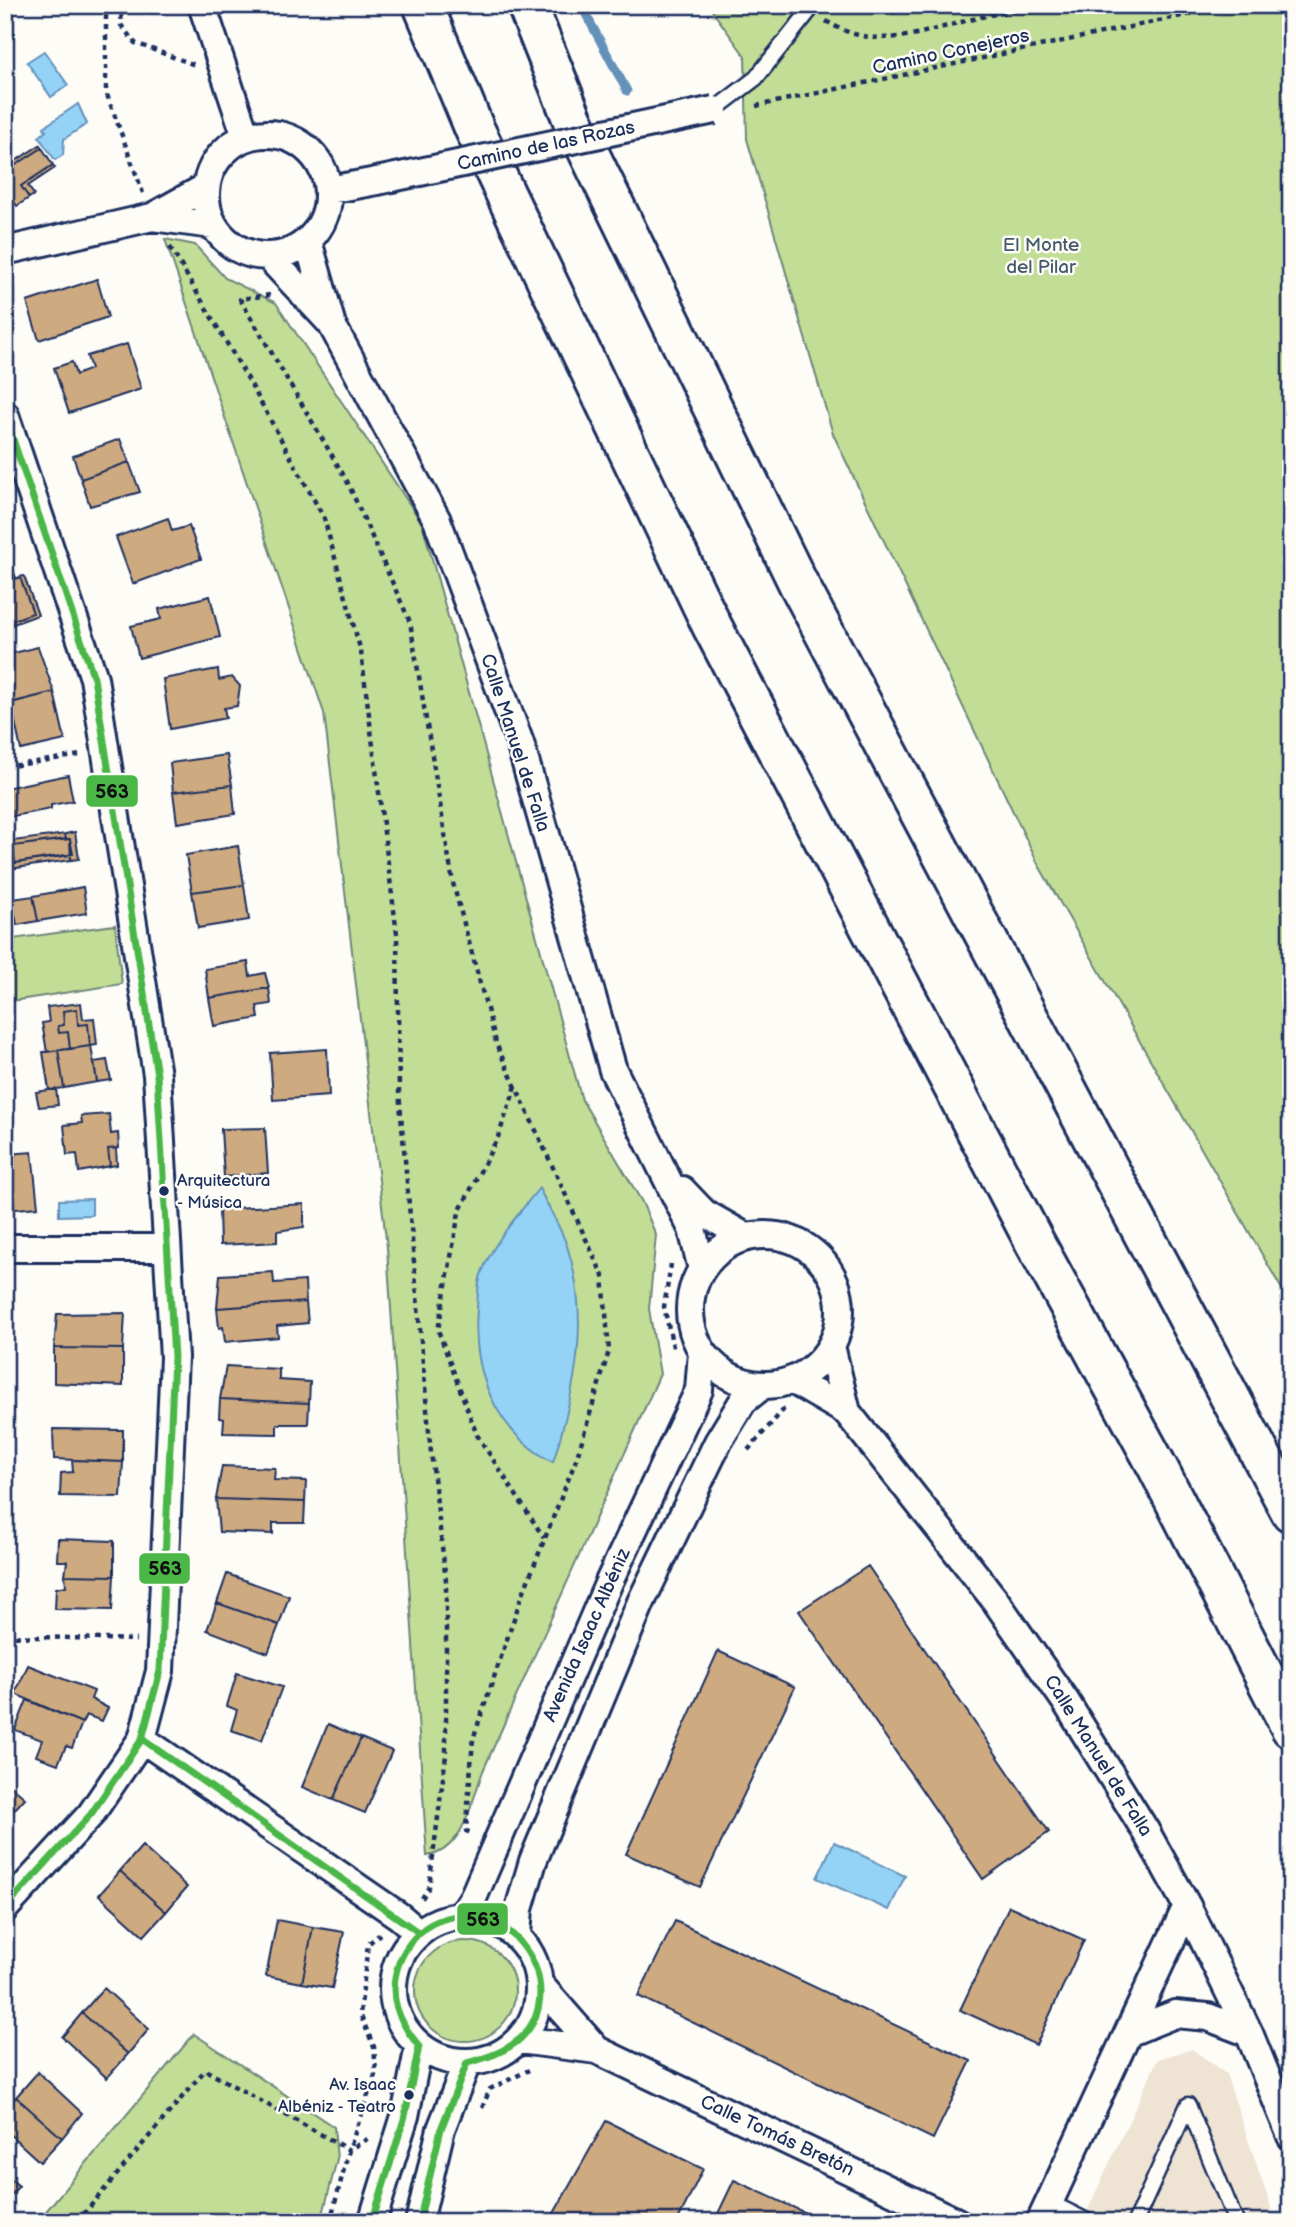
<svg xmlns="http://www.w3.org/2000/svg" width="1296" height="2227" font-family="'Balsamiq Sans',sans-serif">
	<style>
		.built { fill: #efe3d3 }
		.green { fill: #c2dd95; stroke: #6e867a; stroke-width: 2 }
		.water { fill: #95d3f6; stroke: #6491b9; stroke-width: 2 }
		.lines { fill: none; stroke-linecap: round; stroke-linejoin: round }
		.stream { stroke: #6491b9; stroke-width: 9 }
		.building { fill: #ceaa80; stroke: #1b2f5e; stroke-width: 2 }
		.service-casing { stroke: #1b2f5e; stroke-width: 19 }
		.minor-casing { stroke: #1b2f5e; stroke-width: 32 }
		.motorway-casing { stroke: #1b2f5e; stroke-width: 44 }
		.path { stroke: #1b2f5e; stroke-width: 4.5; stroke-dasharray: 5 5; stroke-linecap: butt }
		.service { stroke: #fdfcf7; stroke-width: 14 }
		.minor { stroke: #fdfcf7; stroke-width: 26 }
		.motorway { stroke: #fdfcf7; stroke-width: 38 }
		.minor-bridge-casing { stroke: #1b2f5e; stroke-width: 32; stroke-linecap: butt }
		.minor-bridge { stroke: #fdfcf7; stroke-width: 26 }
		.bus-1-casing { stroke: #fdfcf7; stroke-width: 12 }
		.bus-1 { stroke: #4ab747; stroke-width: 7 }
		.bus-dot { fill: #1b2f5e; stroke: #fdfcf7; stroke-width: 2.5 }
		.labels { text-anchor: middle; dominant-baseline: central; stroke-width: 5; stroke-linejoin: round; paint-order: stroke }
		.bus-label { font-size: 17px; fill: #1b2f5e; stroke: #fdfcf7; text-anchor: start }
		.street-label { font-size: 19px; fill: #1b2f5e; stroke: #fdfcf7 }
		.park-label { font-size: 19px; fill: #455a6c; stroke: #fdfcf7 }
		.line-badge { stroke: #fdfcf7; stroke-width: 2.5 }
		.pale-badge-label { font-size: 19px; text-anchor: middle; font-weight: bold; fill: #111 }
	</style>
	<rect width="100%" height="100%" fill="#fdfcf7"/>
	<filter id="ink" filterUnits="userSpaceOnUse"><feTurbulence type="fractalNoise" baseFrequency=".0143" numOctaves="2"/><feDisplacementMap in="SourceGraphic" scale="14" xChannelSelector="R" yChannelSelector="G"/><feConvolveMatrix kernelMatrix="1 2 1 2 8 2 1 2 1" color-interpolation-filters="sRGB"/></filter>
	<g filter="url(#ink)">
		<path class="built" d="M1192,2049l34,25 50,148h-194l76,-163z"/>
		<path class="green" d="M708,5h583v1300l-253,-441 -205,-430 -86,-295 -2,-83z
			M165,239l30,6 30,33 51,25 146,220 160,577 60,102 14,33 -7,74 11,65 -177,397c-11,29 -19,80 -56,85l-40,-608 -63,-535z
			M115,925l7,59 -117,18v-62z
			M415 1991a50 50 0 1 1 100 0a50 50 0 1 1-100 0Z
			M194,2034l140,93 3,32 -16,63h-284z"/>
		<path class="water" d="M44,51l24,34 -17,12 -24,-35z
			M78,104l9,20 -23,15 -1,16 -8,5 -16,-23 7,-6 -2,-4z
			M539,1188c9,19 21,38 28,58 24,73 8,145 -14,216 -58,-30 -81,-90 -76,-153 1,-11 0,-26 5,-37 12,-31 37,-58 57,-84z
			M92,1199v16l-33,1v-16z
			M834,1842l71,34 -16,34 -72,-32z"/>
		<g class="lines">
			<path class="stream" d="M581,5l46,86"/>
		</g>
		<path class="building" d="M40,145l2,3 -37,24v-4z
			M42,148l11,17 -32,21 8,12 -12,8 -5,-7 -7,4v-31z
			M53,165l2,3 -27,18 6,9 -5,3 -8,-12z
			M97,279l11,38 -69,23 -12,-38z
			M127,344l14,45 -72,24 -15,-45 18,-6 4,13 15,-6 -4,-13z
			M120,439l9,23 -48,17 -8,-23z
			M129,462l11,30 -50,14 -9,-27z
			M168,518l4,13 17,-5 12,33 -68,25 -17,-47z
			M10,562l6,16 -9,4 -2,-19z
			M24,576l14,39 -33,12v-4l28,-10 -13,-36z
			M20,577l13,36 -28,10v-40z
			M210,596l10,41 -81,21 -8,-32 30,-7 -2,-10z
			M38,647l16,45 -48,12v-49z
			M218,669l1,11 13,-3 8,9 -3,20 -13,2 2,10 -56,11 -7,-50z
			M54,692l11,48 -44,10 -10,-47z
			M227,755l5,30 -59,7 -3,-29z
			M68,775l5,26 -22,4v4l-44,8 -2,-29z
			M232,785l3,29 -58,9 -4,-31z
			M75,832l4,27 -8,1 -1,-21h-4l-1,-5z
			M65,834l1,5 -53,7 2,17 56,-8v5l-62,9 -4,-27z
			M70,839l3,15 -58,9 -2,-17z
			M238,846l6,39 -52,7 -6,-37z
			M244,885l5,35 -51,8 -6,-36z
			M83,887l4,26 -49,8 -5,-25z
			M33,896l5,25 -21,4 -5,-26z
			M248,962l2,14 15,-3 4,15 -60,10 -4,-29z
			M269,988l2,16 -14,2 2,12 -45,8 -5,-28z
			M81,1003l2,16 11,-1 3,27 -7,1 -2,-22 -10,1 -1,-16 -14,2 1,14 -6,1 1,7 9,-1 2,17 -23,3 -5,-29 7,-1 -2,-15z
			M77,1009l1,16 10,-1 2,22 -20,3 -2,-17 -9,1 -1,-7 6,-1 -1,-14z
			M91,1046l6,36 -33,6 -6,-38z
			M327,1049l2,47 -56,4 -3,-47z
			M58,1050l6,38 -15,2 -6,-38z
			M107,1060l4,20 -14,2 -3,-20z
			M56,1089l2,16 -19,2 -3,-15z
			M109,1114l2,20 7,-1 1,15 -11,1 2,17 -31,6 -2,-18 -10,1 -3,-30 18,-2 -1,-7z
			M265,1128l3,45 -44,4 -3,-48z
			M116,1148l1,17 -7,1 -2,-17z
			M32,1152l6,55 -33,3v-44l5,-1 -1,-11z
			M304,1204v23l-27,4v11l-57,3 -1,-36z
			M273,1272l1,11 31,-2 1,21 -89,6 3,-33z
			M306,1302l2,21 -31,3 1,11 -53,5 -2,-15 -4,1 -2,-20z
			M125,1313l-2,36 -69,-1 3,-34z
			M54,1348l69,1v37l-69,-3z
			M226,1366l53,3v11l31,2 -1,21 -89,-4z
			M220,1399l89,4 -1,21h-31v10l-54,-1 1,-14 -5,-1z
			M53,1429l70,1v32l-69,-3z
			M72,1460l51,2 -2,35 -61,-1 1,-23 12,-1z
			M222,1466l53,2 -1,12 32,1 -1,21 -89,-3z
			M216,1499l89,3 -1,21h-31v11l-54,-2z
			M58,1539l56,2v35l-49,-1 2,-14h-10z
			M868,1566l181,266 -66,47 -184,-268z
			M227,1574l62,22 -10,29 -62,-22z
			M65,1575l49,1 -2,34 -57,-1 1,-21 10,-2z
			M217,1603l62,22 -11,28 -61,-23z
			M718,1651l77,36 -95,200 -74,-33z
			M28,1665l66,26 -3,8 17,9 -6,13 -16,-6 -4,8 -67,-29z
			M237,1673l45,14 -20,53 -31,-10 6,-20 -10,-4z
			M27,1700l55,23 -10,25 -6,-2 -8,18 -22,-8 6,-16 -27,-10z
			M328,1724l33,14 -28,62 -31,-13z
			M361,1738l31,13 -27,62 -32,-13z
			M5,1781l20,17 -20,22z
			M142,1846l45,41 -21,25 -46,-41z
			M120,1871l46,41 -22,24 -45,-41z
			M1009,1906l75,34 -48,105 -76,-35z
			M277,1920l36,7 -11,56 -36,-7z
			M675,1921l296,140 -38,78 -295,-143z
			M313,1927l31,5 -12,56 -30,-5z
			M104,1988l45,41 -21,25 -46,-41z
			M82,2013l46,41 -21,24 -45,-41z
			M38,2072l44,41 -20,25 -46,-41z
			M16,2097l46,41 -22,24 -35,-32v-21z
			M606,2121l97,48 -26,53h-108l-16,-7z
			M5,2175l14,11 -14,16z
			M734,2180l91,42h-111z"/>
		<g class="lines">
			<g class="service-casing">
				<path id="service" d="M714,110l42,-32 58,-73
					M1049,2202l40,20
					M1135,2222l53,-117 48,117"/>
			</g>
			<g class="minor-casing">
				<path id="minor" d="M202,5l44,132
					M206 195a61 61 0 1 1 122 0a61 61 0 1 1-122 0Z
					M329,190l48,-9
					M152,217l61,8
					M308,241l24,84 105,195 83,223 93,327 79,159 10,40
					M5,251l147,-34 54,-30
					M269,257l60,64
					M5,415l89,263 63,397 17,282 -14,314 -18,68 -51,75 -86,94
					M682,1190l22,23 42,24
					M690 1310a75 75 0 1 1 150 0a75 75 0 1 1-150 0Z
					M5,1248h161
					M831,1346l16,66
					M792,1380l55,32 148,188 71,102 79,128 42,76 62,127 42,103
					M142,1739l257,177 19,16
					M462,1915l11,-17 136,-316 90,-192 3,-38
					M393 1989a73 73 0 1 1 146 0a73 73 0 1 1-146 0Z
					M517,1934l2,-25 14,-48 108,-259 77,-160 25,-41 20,-16
					M541,1986l56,64
					M1128,2033l47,-19 33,3 41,16
					M520,2040l77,10 360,172
					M372,2222l33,-106 14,-70
					M419,2222l22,-93 26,-66
					M1040,2222l147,-316"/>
			</g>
			<g class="motorway-casing">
				<path id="motorway" d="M423,5l52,125 237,496 322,615 124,227 133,260
					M527,5l45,113 226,465 493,929"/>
			</g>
			<path class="path" d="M106,5v87l37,101
				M122,5l-1,20 14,18 60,22
				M826,21c51,32 95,11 147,-2 23,-6 47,-9 70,-14
				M756,106l478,-101
				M170,247l78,132 76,139 37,134 36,282 2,158 31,351 16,138v174l-17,132 -8,13
				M270,295l-30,4 107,182 63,141 43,261 44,163 106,230 6,75 -33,109 -56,141 -47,138 -7,92 6,2
				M5,767l75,-12
				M516,1086l-18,51 -39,75 -21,118 39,105 67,103
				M671,1264l-7,43 10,44
				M748,1450l36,-41 3,1
				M5,1636l131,4
				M482,2108l8,-19 39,-19
				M77,2222l128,-152 144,80 20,-12
				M330,2222l19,-72 27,-78 -2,-25 -14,-33 8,-70 12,-10"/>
			<use href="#service" class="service"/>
			<use href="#minor" class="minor"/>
			<use href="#motorway" class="motorway"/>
			<g class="minor-bridge-casing">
				<path id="minor-bridge" d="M377,181l337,-71"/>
			</g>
			<use href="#minor-bridge" class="minor-bridge"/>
			<g class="bus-1-casing">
				<path id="bus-1" d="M5,416l89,262 63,397 17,282 -14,314 -18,68 -51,75 -86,94
					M142,1739l276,193
					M372,2222l33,-106 14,-70c-21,-25 -32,-51 -20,-83 7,-18 21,-35 39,-42 71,-29 136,66 82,118 -15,13 -34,19 -53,24l-26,66 -22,93"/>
			</g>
			<use href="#bus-1" class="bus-1"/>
		</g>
	</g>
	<g class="bus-dot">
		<circle cx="164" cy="1191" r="6"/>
		<circle cx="409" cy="2095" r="6"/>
	</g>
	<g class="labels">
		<g class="bus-label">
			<text x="177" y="1181">Arquitectura<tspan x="177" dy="22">- Música</tspan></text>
			<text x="396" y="2085" text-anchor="end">Av. Isaac<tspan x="396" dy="22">Albéniz - Teatro</tspan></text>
		</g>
		<g class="street-label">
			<text transform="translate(951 52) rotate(-12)">Camino Conejeros</text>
			<text transform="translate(546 146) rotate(-12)">Camino de las Rozas</text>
			<text transform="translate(515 743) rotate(72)">Calle Manuel de Falla</text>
			<text transform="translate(587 1635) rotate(-66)">Avenida Isaac Albéniz</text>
			<text transform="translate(1098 1756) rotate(58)">Calle Manuel de Falla</text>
			<text transform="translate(777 2136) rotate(25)">Calle Tomás Bretón</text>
		</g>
		<g class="park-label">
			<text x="1041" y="245">El Monte<tspan x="1041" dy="22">del Pilar</tspan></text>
		</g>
	</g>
	<g class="line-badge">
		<rect x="85" y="774" width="54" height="34" rx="7" fill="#4ab747"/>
		<rect x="138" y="1552" width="53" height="33" rx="7" fill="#4ab747"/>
		<rect x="456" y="1902" width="53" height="34" rx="7" fill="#4ab747"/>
	</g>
	<g class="pale-badge-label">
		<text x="112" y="798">563</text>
		<text x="165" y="1575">563</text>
		<text x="483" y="1926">563</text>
	</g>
	<rect width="1296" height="2227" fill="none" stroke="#fdfcf7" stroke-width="28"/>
	<rect x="14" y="14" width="1268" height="2199" fill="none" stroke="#1b2f5e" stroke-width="2.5" filter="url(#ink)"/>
</svg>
